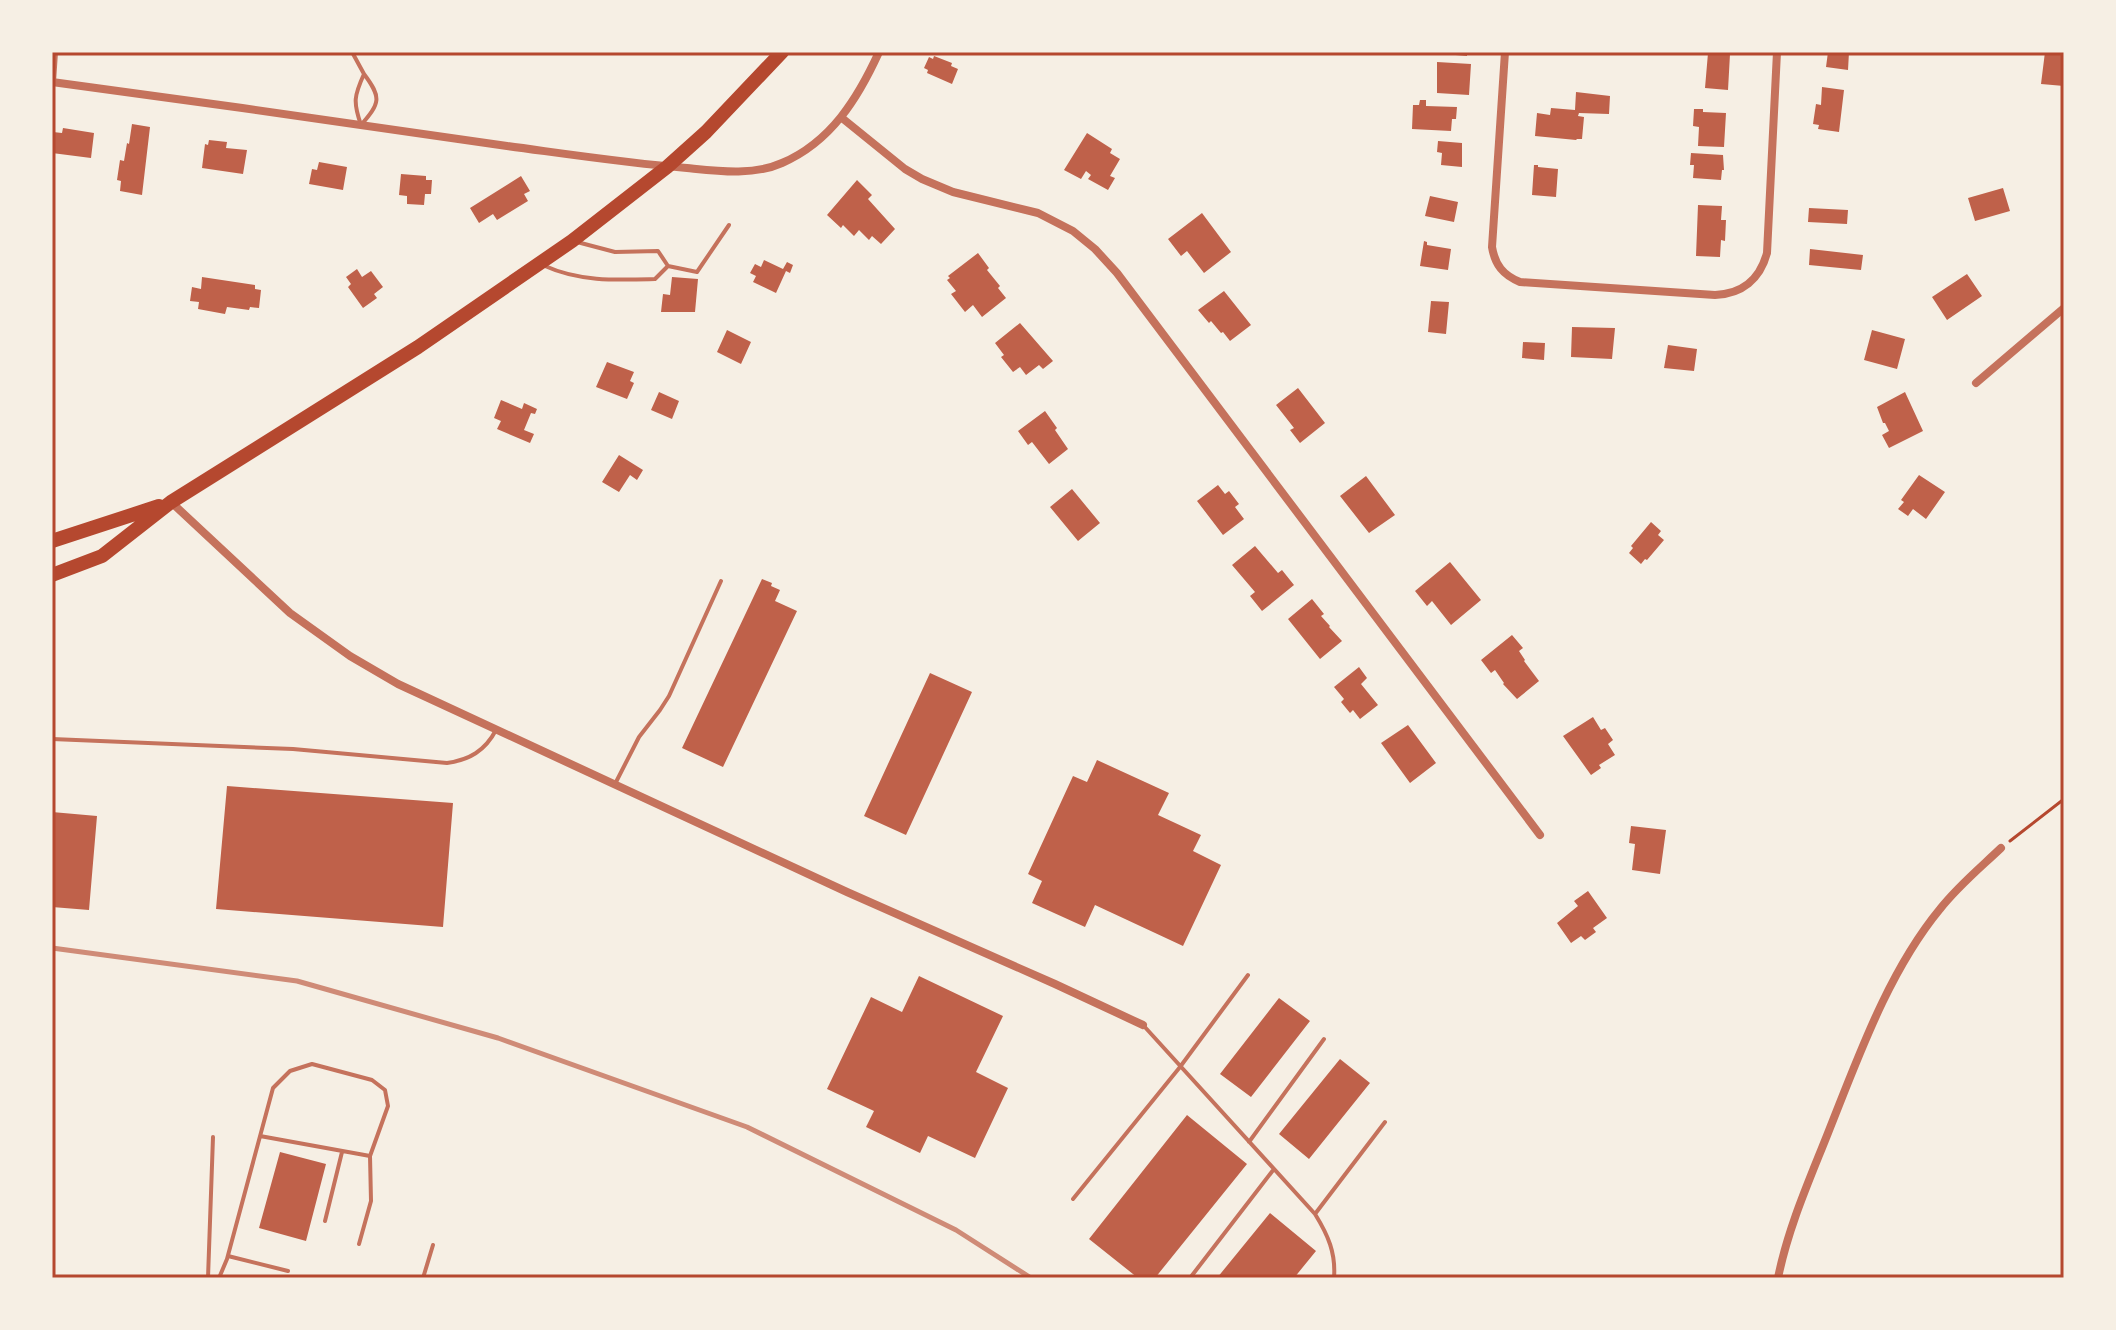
<svg xmlns="http://www.w3.org/2000/svg" width="2116" height="1330" font-family="Arial,sans-serif">
	<style>
		.building { fill: #bf614a }
		.lines { fill: none; stroke-linecap: round; stroke-linejoin: round }
		.path { stroke: #b5482f; stroke-width: 3 }
		.service { stroke: #c5725c; stroke-width: 4 }
		.minor { stroke: #c5725c; stroke-width: 8 }
		.primary { stroke: #b5482f; stroke-width: 14 }
		.rail { stroke: #cf8b77; stroke-width: 5 }
		.neatline { fill: none; stroke: #b5482f; stroke-width: 3 }
	</style>
	<rect width="100%" height="100%" fill="#f6efe4"/>
	<path class="building" d="M1444,52h23v4l-23,-2z
		M1828,52h21l-1,18 -22,-3z
		M2045,52h19v34l-23,-2z
		M1708,53l22,1 -2,36 -23,-2z
		M934,56l18,7 -1,3 7,3 -6,15 -25,-11 1,-3 -4,-2 5,-11 4,2z
		M1437,62l34,2 -2,31 -32,-2z
		M1822,87l22,3 -5,42 -21,-3 1,-4 -6,-1 3,-20 5,1z
		M1576,92l34,4 -1,18 -30,-1 -1,3 6,1 -2,22h-5l-1,1 -41,-4 2,-23 13,2 1,-7 24,2z
		M1420,100h6v6l31,1 -1,12h-4l-1,12 -39,-2 1,-24h6z
		M1694,109h9v3l23,1 -2,34 -26,-1 1,-19 -6,-1z
		M132,124l18,3 -8,68 -22,-4 1,-10 -4,-1 3,-20 4,1 3,-18 2,1z
		M63,128l31,5 -3,25 -39,-5 1,-21 9,1z
		M1087,133l25,16 -2,4 10,6 -10,17 5,2 -7,12 -20,-11 3,-4 -5,-4 -5,8 -17,-9z
		M209,140l18,2 -1,6 21,2 -4,24 -41,-6 3,-24 3,1z
		M1438,141l24,2v24l-21,-2 1,-12 -5,-1z
		M1691,153l32,2 1,15h-2l-1,10 -28,-2 1,-13h-4z
		M319,162l28,5 -4,23 -34,-6 3,-15 5,1z
		M1534,165h4v2l20,2 -2,28 -24,-2z
		M401,174l25,2v4h6l-1,14h-6l-1,11 -17,-1v-8l-8,-1z
		M521,176l9,15 -6,3 4,7 -31,19 -4,-6 -14,9 -9,-15z
		M857,180l15,15 -4,4 27,30 -14,15 -9,-8 -3,4 -10,-10 -5,6 -11,-11 -2,3 -14,-13z
		M2003,188l7,23 -35,10 -7,-23z
		M1430,196l28,6 -4,20 -29,-6z
		M1698,205l24,1 -1,14h5l-1,21 -4,-1 -1,17 -24,-1z
		M1809,208l39,2 -1,14 -39,-2z
		M1202,213l29,39 -27,21 -17,-22 -6,5 -13,-17z
		M1424,241l3,1v3l24,4 -3,21 -28,-4z
		M1810,249l53,6 -2,15 -52,-5z
		M978,253l11,15 -2,2 13,16 -2,2 8,10 -24,19 -9,-12 -8,7 -14,-18 5,-3 -9,-11 3,-2 -2,-2z
		M764,260l19,9 4,-7 6,3 -3,8 -4,-2 -10,22 -23,-11 3,-6 -6,-3 5,-9 6,3z
		M357,269l5,8 9,-6 12,16 -9,7 3,4 -14,10 -15,-21 3,-3 -5,-7z
		M1967,274l15,22 -35,24 -15,-23z
		M202,277l53,8v4l6,1 -2,18 -9,-1 -1,3 -22,-3 -2,7 -27,-5 1,-7 -9,-1 2,-14 9,2z
		M672,277l26,2 -3,33h-34l2,-18 7,1z
		M1224,291l27,34 -21,16 -7,-9 -2,1 -10,-12 -2,2 -11,-13z
		M1431,301l18,1 -3,32 -18,-2z
		M1020,323l33,38 -10,8 -4,-4 -13,10 -6,-8 -7,5 -12,-15 3,-2 -9,-12z
		M1572,327l43,1 -3,31 -41,-2z
		M727,330l24,12 -10,22 -24,-12z
		M1872,330l33,9 -8,30 -33,-9z
		M1523,342l22,1 -1,17 -22,-2z
		M1668,345l29,4 -3,22 -30,-3z
		M607,362l27,10 -4,9 4,2 -7,16 -31,-12z
		M1298,388l27,35 -25,20 -10,-13 4,-2 -18,-23z
		M659,392l20,9 -7,18 -21,-9z
		M1905,392l18,39 -34,17 -7,-13 7,-4 -4,-8h-2l-6,-16z
		M501,400l21,9 2,-6 13,6 -2,5 -4,-1 -7,17 10,4 -4,9 -33,-14 4,-8 -7,-3z
		M1045,411l12,17 -2,2 13,19 -19,15 -17,-22 -4,3 -10,-14z
		M619,455l24,15 -6,10 -7,-5 -11,17 -17,-10z
		M1919,475l26,17 -19,27 -13,-10 -5,7 -10,-7 6,-7 -3,-2z
		M1366,476l29,39 -26,18 -29,-37z
		M1218,485l7,9 4,-3 10,13 -4,3 9,12 -21,16 -26,-34z
		M1072,489l28,34 -22,18 -28,-34z
		M1651,522l10,9 -3,4 6,5 -17,20 -2,-1 -4,5 -12,-11 4,-5 -2,-2z
		M1255,546l23,27 4,-3 12,15 -32,26 -12,-15 5,-4 -23,-27z
		M1450,562l31,38 -30,25 -19,-24 -5,5 -12,-15z
		M762,579l10,4 -1,3 9,4 -5,11 22,10 -74,156 -41,-19z
		M1312,599l12,15 -3,2 9,10 -1,1 13,14 -22,18 -32,-40z
		M1512,635l11,13 -4,3 6,9 -1,1 15,20 -22,18 -14,-15 1,-1 -9,-13 -4,3 -10,-13z
		M1359,667l8,11 -6,6 17,21 -18,14 -7,-9 -3,3 -9,-11 3,-3 -10,-12z
		M930,673l42,19 -66,143 -42,-19z
		M1593,717l8,13 4,-2 8,12 -5,4 7,11 -16,10 2,3 -10,7 -28,-39z
		M1408,725l28,38 -26,20 -29,-40z
		M1097,760l72,33 -11,22 43,20 -8,16 28,14 -38,81 -88,-41 -10,22 -53,-24 10,-22 -14,-7 45,-98 14,6z
		M227,786l226,17 -10,124 -227,-18z
		M52,812l45,4 -8,94 -37,-3z
		M1631,826l35,4 -6,44 -28,-4 3,-26 -6,-1z
		M1588,891l19,27 -14,10 3,4 -11,8 -4,-4 -10,7 -14,-20 21,-17 -4,-5z
		M919,976l84,40 -27,56 32,16 -33,70 -47,-22 -8,17 -54,-26 8,-16 -47,-22 44,-92 31,15z
		M1279,998l31,23 -59,76 -31,-23z
		M1340,1059l30,24 -61,76 -30,-25z
		M1187,1115l60,49 -92,114h-17l-49,-39z
		M280,1152l46,12 -20,77 -47,-13z
		M1270,1213l46,38 -22,27h-77z"/>
	<g class="lines">
		<path class="path" d="M2010,841l54,-42"/>
		<path class="service" d="M352,52l12,22
			M364,74c18,24 16,29 -3,51 -8,-23 -7,-29 3,-51z
			M54,82l2,-30
			M545,266c35,16 73,14 110,13l13,-13 -10,-15 -43,1 -38,-10
			M668,266l29,6 32,-47
			M52,739l241,10 154,14c22,-3 38,-12 49,-33
			M615,784l24,-47 21,-27 9,-14 52,-115
			M1143,1025l172,189c13,21 21,39 19,64
			M1249,1142l75,-103
			M1073,1199l107,-132 68,-92
			M1315,1214l70,-92
			M325,1221l17,-69
			M359,1244l12,-43 -1,-45
			M228,1256l60,15
			M208,1278l5,-141
			M219,1278l8,-19 46,-171 17,-17 22,-7 60,16 13,10 3,16 -18,50 -110,-20
			M423,1278l10,-33
			M1190,1278l84,-109"/>
		<path class="minor" d="M1505,52l-13,195c3,18 11,28 28,35l195,13c27,-1 45,-16 52,-42l10,-201
			M52,82c152,20 303,42 455,64 60,8 119,17 180,22 30,3 66,8 95,-5 49,-21 76,-65 97,-111
			M842,118l63,51 17,10 31,13 85,21 35,18 22,18 22,24 423,562
			M1976,383l88,-75
			M171,502l119,111 60,43 48,28 449,208 208,92 88,41
			M1778,1278c10,-50 31,-97 50,-145 30,-75 60,-161 112,-224 18,-23 40,-41 61,-61"/>
		<path class="primary" d="M52,541l107,-35
			M52,575l50,-19 69,-54 247,-155 154,-106 95,-74 39,-35 76,-80"/>
		<path class="rail" d="M52,948l245,33 201,57 249,89 209,103 75,48"/>
	</g>
	<rect width="2116" height="1330" fill="none" stroke="#f6efe4" stroke-width="108"/>
	<rect x="54" y="54" width="2008" height="1222" class="neatline"/>
</svg>
